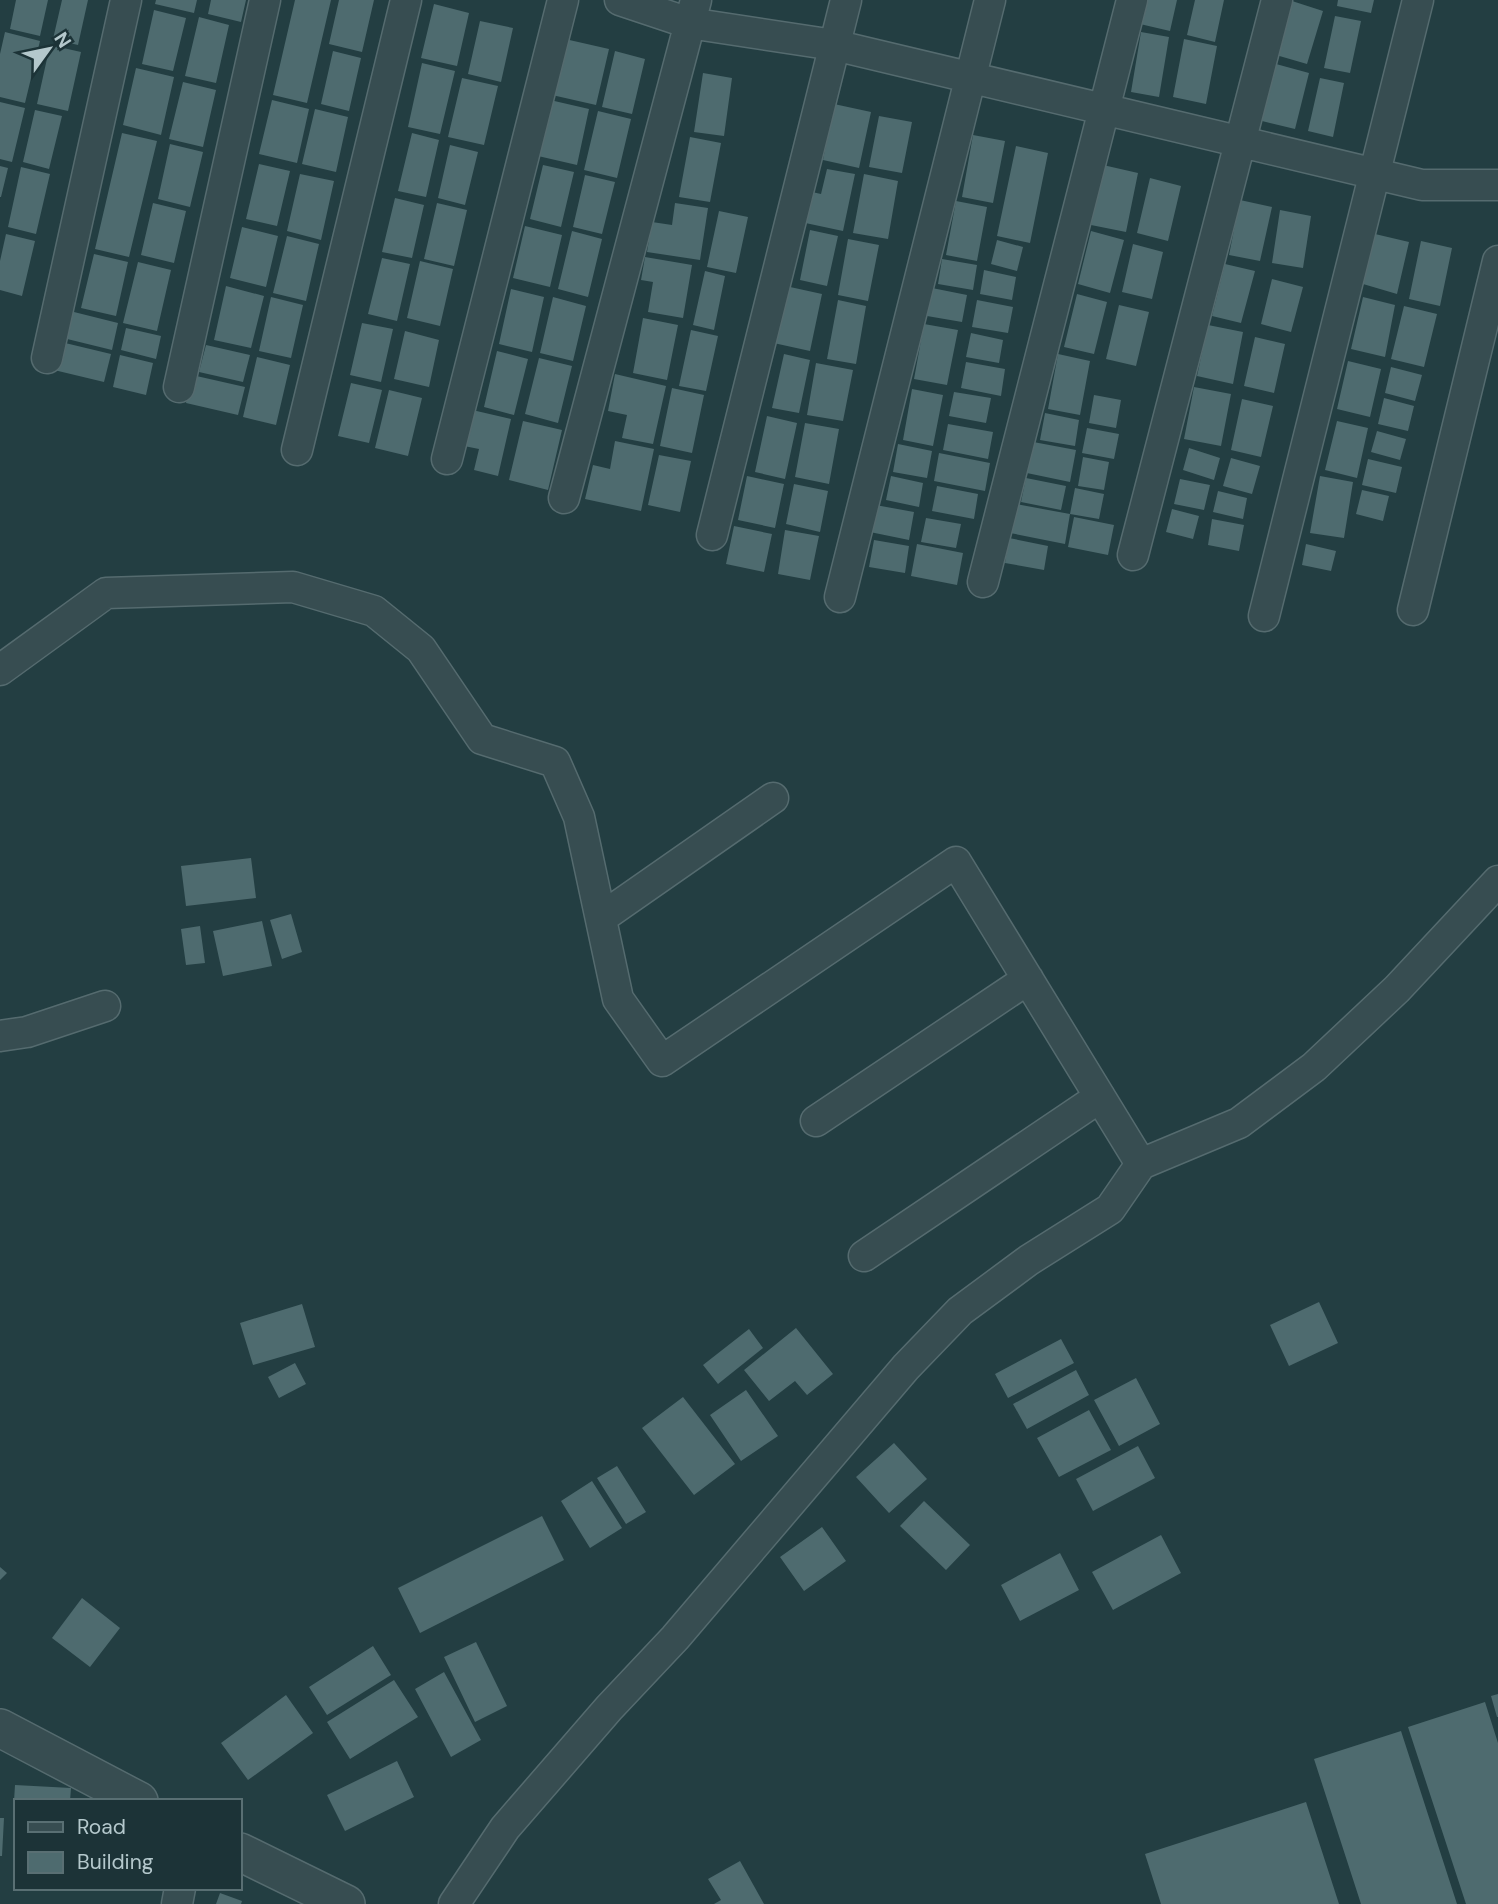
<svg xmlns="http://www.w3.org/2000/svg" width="1498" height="1904" font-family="'DM Sans',sans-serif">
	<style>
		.building { fill: #4e6b6f }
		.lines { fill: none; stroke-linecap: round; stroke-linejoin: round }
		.minor-casing { stroke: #556b6f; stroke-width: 33 }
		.tertiary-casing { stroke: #556b6f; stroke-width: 40 }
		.minor { stroke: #374d51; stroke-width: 30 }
		.tertiary { stroke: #374d51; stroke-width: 37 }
	</style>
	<rect width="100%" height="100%" fill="#233e42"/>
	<path class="building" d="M16,0h32l-8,36 -30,-7z
		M62,0h26l-10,45 -25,-6z
		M156,0h41l-3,13 -39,-9z
		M211,0h35l-5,22 -33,-8z
		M295,0h36l-24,103 -34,-8z
		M339,0h35l-12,52 -33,-8z
		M1145,0h32l-7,31 -30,-7z
		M1195,0h29l-9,42 -28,-7z
		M1338,0h36l-3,13 -34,-7z
		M1292,1l31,10 -16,53 -31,-9z
		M434,4l35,9 -12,53 -36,-8z
		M154,10l32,8 -13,53 -31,-7z
		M1335,16l26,5 -11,52 -26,-5z
		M199,17l30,8 -13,58 -31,-7z
		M480,21l33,7 -12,54 -33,-8z
		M5,32l35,9 -15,62 -25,-6v-43z
		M1141,32l28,5 -10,60 -28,-5z
		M565,39l44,10 -13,56 -44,-10z
		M1184,39l33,7 -11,58 -33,-7z
		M50,45l31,7 -13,59 -31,-7z
		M333,51l28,7 -12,53 -28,-7z
		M615,51l30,8 -13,55 -30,-7z
		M422,63l33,8 -15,63 -32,-7z
		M1276,64l33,9 -14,56 -33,-8z
		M136,68l38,9 -13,58 -38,-10z
		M703,73l29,5 -8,58 -30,-4z
		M462,78l36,8 -14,59 -36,-8z
		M1320,78l24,5 -11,54 -25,-6z
		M183,82l33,8 -13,57 -34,-8z
		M272,100l37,9 -12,54 -38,-9z
		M550,100l39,9 -12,56 -39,-9z
		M0,102l25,6 -13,54 -12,-3z
		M834,104l37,8 -12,56 -36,-8z
		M315,109l33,8 -12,55 -34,-8z
		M35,110l27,6 -13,53 -26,-7z
		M598,111l33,8 -14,59 -33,-8z
		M879,116l33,6 -10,51 -33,-6z
		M122,133l35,8 -28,116 -34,-8z
		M412,133l27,7 -13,57 -28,-6z
		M973,135l32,6 -12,62 -31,-6z
		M690,137l31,6 -11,59 -31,-5z
		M170,144l33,8 -13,55 -32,-8z
		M450,145l28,7 -13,53 -27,-7z
		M1016,146l32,7 -18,90 -33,-7z
		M259,164l31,7 -13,55 -31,-7z
		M543,165l31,7 -13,55 -31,-8z
		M1103,165l35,8 -12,59 -35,-7z
		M0,166l8,2 -7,29h-1z
		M21,167l29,7 -14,60 -28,-7z
		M827,169l28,5 -12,57 -47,-10 7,-31 18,4z
		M300,174l34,7 -13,59 -34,-9z
		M864,174l34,7 -10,58 -35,-6z
		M585,175l30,7 -13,52 -29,-7z
		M1150,178l31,8 -13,55 -31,-8z
		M395,198l29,7 -12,53 -30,-6z
		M1240,200l32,7 -12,54 -31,-6z
		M956,201l31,6 -10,54 -31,-6z
		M153,203l33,8 -12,52 -33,-8z
		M437,203l30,7 -13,56 -30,-7z
		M675,203l33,5 -8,52 -53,-8 5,-30 20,3z
		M1280,210l31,6 -8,52 -31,-5z
		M719,211l29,6 -12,56 -29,-6z
		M525,226l37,9 -12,52 -37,-9z
		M242,227l36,9 -12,51 -36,-9z
		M810,230l28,6 -11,50 -27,-6z
		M572,231l30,8 -14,58 -30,-8z
		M1091,231l33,9 -14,53 -32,-9z
		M6,234l29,7 -13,55 -22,-6v-29z
		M1375,234l34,8 -12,52 -34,-10z
		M287,236l32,8 -13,57 -33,-8z
		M848,239l31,6 -11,56 -30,-6z
		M997,240l26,7 -6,24 -26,-7z
		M1421,241l31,7 -12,58 -31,-7z
		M1133,244l30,8 -11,47 -30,-7z
		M94,254l34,8 -12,54 -35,-8z
		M645,257l47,8 -9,53 -35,-6 5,-30 -12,-2z
		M382,258l28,6 -13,57 -29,-7z
		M942,259l35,6 -4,25 -35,-6z
		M420,261l33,8 -13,57 -33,-8z
		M138,262l33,8 -14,61 -34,-8z
		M1225,264l30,7 -14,52 -29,-7z
		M984,270l32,7 -4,23 -32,-6z
		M705,271l20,5 -11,54 -21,-5z
		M1272,279l31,8 -12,45 -30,-8z
		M781,285l41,9 -12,57 -41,-9z
		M226,286l38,10 -13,52 -37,-8z
		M932,288l35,7 -5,27 -35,-6z
		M511,289l33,8 -12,55 -33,-8z
		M1077,294l30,8 -13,52 -30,-7z
		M271,297l32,8 -12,53 -32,-7z
		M553,297l33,9 -13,55 -33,-8z
		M1363,297l32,8 -10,52 -34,-8z
		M838,300l28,6 -10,58 -29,-5z
		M977,300l36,7 -5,26 -36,-6z
		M1119,305l30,7 -13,54 -30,-7z
		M1404,306l33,8 -13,53 -33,-8z
		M66,310l52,13 -6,27 -53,-13z
		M643,318l35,7 -11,55 -34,-7z
		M362,323l31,6 -12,53 -31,-7z
		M924,324l34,6 -11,55 -33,-6z
		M1208,325l35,7 -10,52 -36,-8z
		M126,328l35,8 -5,23 -35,-9z
		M691,330l27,6 -12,55 -27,-5z
		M405,331l34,9 -10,47 -35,-8z
		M971,333l32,7 -4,23 -33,-6z
		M1255,337l30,7 -11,49 -30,-7z
		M61,342l50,12 -7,28 -50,-12z
		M206,345l44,10 -7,27 -44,-10z
		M497,351l31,8 -14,56 -30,-8z
		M784,354l26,6 -11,53 -27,-5z
		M1058,354l32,7 -10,54 -32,-6z
		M120,355l33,8 -7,32 -33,-8z
		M257,357l33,8 -14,60 -33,-8z
		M539,358l33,8 -14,57 -33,-9z
		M1348,361l33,8 -11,48 -33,-8z
		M966,362l39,7 -4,27 -40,-8z
		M816,363l37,7 -10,51 -36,-6z
		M1391,367l31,8 -7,26 -30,-8z
		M615,374l51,12 -13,58 -31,-6 5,-23 -19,-4z
		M192,375l53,12 -7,28 -52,-12z
		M351,383l31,7 -13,53 -31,-7z
		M1194,387l37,7 -10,52 -37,-7z
		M672,388l32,7 -12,58 -32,-7z
		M912,389l31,6 -10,51 -30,-6z
		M389,390l33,8 -14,58 -33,-8z
		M954,392l37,6 -5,25 -37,-7z
		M1094,395l27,5 -5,28 -27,-5z
		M1384,398l30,8 -6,25 -30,-7z
		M1242,399l31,7 -12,51 -30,-7z
		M468,409l43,10 -13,57 -24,-6 5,-21 -20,-4z
		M1045,413l34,7 -4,26 -35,-6z
		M767,416l30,7 -12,56 -30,-7z
		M523,421l39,9 -14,60 -39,-10z
		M1337,421l31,7 -11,50 -32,-8z
		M805,423l34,6 -10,55 -34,-7z
		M948,424l45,8 -5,27 -45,-9z
		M1087,428l32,6 -5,25 -32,-6z
		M1377,431l29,8 -6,21 -29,-8z
		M615,441l39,8 -13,62 -56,-12 8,-34 17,4z
		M1028,441l48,9 -6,32 -48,-10z
		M898,444l34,7 -5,27 -34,-6z
		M1189,448l31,10 -6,22 -31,-10z
		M939,453l51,10 -5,28 -51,-10z
		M659,455l32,6 -11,51 -32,-7z
		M1083,457l26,5 -5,28 -26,-4z
		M1231,458l29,8 -8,28 -29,-8z
		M1368,459l34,8 -6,26 -34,-8z
		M747,476l37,8 -9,44 -37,-8z
		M891,476l32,7 -4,24 -33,-7z
		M1320,476l33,6 -9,56 -34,-5z
		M1026,478l40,8 -5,24 -40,-8z
		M1180,479l30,6 -6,25 -30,-6z
		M794,484l34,7 -8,41 -34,-8z
		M937,486l41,8 -4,25 -42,-8z
		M1075,488l29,6 -5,25 -29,-5z
		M1362,490l27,6 -6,25 -27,-7z
		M1218,491l29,7 -4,21 -30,-7z
		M1010,503l60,11 -5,30 -60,-12z
		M870,504l44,8 -5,28 -44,-9z
		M1172,509l27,7 -6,23 -27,-7z
		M1074,517l40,8 -6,30 -40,-8z
		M926,518l35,6 -5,24 -35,-6z
		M1212,519l32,6 -5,26 -31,-6z
		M734,526l38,8 -8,38 -38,-8z
		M785,530l34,6 -9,44 -32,-6z
		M1009,538l39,8 -4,24 -39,-7z
		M874,540l35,6 -4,27 -36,-6z
		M917,544l46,9 -6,32 -46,-9z
		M1306,544l30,7 -5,20 -29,-6z
		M251,858l5,40 -70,8 -5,-40z
		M291,914l11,38 -20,7 -12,-39z
		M262,921l10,45 -49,10 -10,-45z
		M200,926l5,37 -19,2 -5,-36z
		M1319,1302l19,41 -49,23 -19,-41z
		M302,1304l13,43 -62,18 -13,-42z
		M796,1328l37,46 -26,21 -12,-14 -26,20 -25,-31z
		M749,1329l14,19 -45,36 -15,-19z
		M1061,1339l13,24 -66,35 -13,-24z
		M295,1363l11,21 -27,14 -11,-21z
		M1076,1370l13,25 -62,34 -14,-25z
		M1136,1378l24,46 -41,22 -25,-46z
		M746,1390l32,46 -37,25 -31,-46z
		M683,1397l52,67 -41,31 -52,-67z
		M1089,1410l22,40 -52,27 -22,-39z
		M894,1443l33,36 -38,34 -33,-36z
		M1138,1446l17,32 -62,33 -17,-32z
		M617,1466l29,46 -20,12 -29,-46z
		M592,1481l30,47 -32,20 -29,-47z
		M924,1501l46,44 -24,25 -46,-44z
		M542,1516l22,44 -144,73 -22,-45z
		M822,1527l24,34 -42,30 -24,-34z
		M1161,1535l20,38 -68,37 -21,-38z
		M1060,1553l19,37 -59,31 -19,-36z
		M0,1567l7,6 -7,7z
		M82,1598l38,30 -30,39 -38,-29z
		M476,1642l31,64 -32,16 -31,-65z
		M373,1646l18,29 -64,40 -18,-28z
		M444,1672l37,68 -30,17 -36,-68z
		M394,1680l24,37 -68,42 -23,-37z
		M1498,1694v23h-1l-6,-21z
		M286,1695l27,38 -65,47 -27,-37z
		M1485,1702l13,41v161h-32l-58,-177z
		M1401,1731l56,173h-96l-47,-145z
		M397,1761l17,36 -69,34 -18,-36z
		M15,1785l56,3 -1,13h-56z
		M1306,1802l33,102h-178l-16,-50z
		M14,1808h2v20h-3z
		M0,1818h4l-2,38h-2z
		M740,1861l24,43h-50l7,-4 -13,-21z
		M220,1893l22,8 -1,3h-25z"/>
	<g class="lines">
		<g class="minor-casing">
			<path id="minor" d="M620,0l69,23 145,22 588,140h76
				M47,358l79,-358
				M179,387l86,-387
				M297,450l109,-450
				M447,459l116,-459
				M564,498l132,-498
				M712,535l134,-535
				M1133,555l144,-555
				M983,582l149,-582
				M840,597l150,-597
				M1413,610l85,-349
				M1264,616l154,-616
				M0,670l106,-77 187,-6 81,24 47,38 61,90 73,23 24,55 39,182 44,62 294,-199 185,302
				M601,918l172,-120
				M0,1036l27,-4 78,-26
				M816,1121l212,-142
				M864,1256l236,-159
				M177,1904l3,-16
				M454,1904l51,-76 104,-120 66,-70 231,-271 54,-56 69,-51 81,-51 31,-45 98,-41 75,-56 83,-78 101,-108"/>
		</g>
		<g class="tertiary-casing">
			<path id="tertiary" d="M0,1728l139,73
				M240,1852l106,52"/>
		</g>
		<use href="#minor" class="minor"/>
		<use href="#tertiary" class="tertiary"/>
	</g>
	<rect x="14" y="1799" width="228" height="91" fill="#1c3337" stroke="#596f73" stroke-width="2"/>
	<rect x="28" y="1822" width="35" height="10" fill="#374d51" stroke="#596f73" stroke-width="2"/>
	<text x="77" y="1834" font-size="21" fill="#b4c8cc">Road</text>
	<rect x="28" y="1852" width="35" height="21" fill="#4e6b6f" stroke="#596f73" stroke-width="2"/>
	<text x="77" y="1869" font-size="21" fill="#b4c8cc">Building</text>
	<g transform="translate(49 49) rotate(57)" stroke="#1c3337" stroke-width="5" paint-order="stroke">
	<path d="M0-5L12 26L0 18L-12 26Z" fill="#b4c8cc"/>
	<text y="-10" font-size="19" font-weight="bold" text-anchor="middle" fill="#b4c8cc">N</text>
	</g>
</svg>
